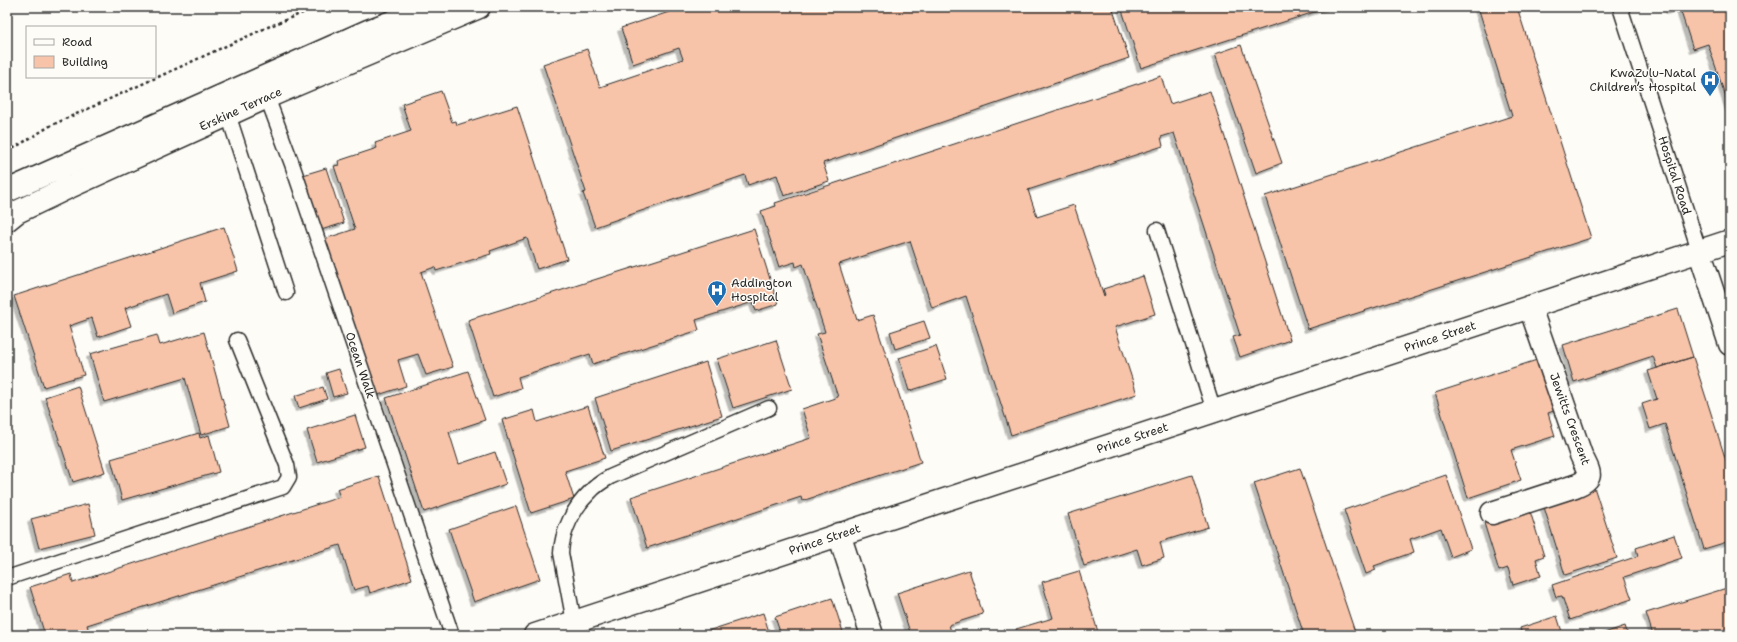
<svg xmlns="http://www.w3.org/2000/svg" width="1737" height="642" font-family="'Shantell Sans',sans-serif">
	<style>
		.building { fill: #f8c4a9; stroke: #2b2b2b; filter: url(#shadow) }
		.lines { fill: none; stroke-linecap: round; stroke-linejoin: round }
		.lane-casing { stroke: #2b2b2b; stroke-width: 17 }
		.street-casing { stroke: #2b2b2b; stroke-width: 25 }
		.secondary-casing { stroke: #2b2b2b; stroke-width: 25 }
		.path { stroke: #2b2b2b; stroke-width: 2.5; stroke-dasharray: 3 3; stroke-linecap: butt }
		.lane { stroke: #fdfcf7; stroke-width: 14 }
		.street { stroke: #fdfcf7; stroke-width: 22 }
		.secondary { stroke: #fdfcf7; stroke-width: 22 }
		.labels { text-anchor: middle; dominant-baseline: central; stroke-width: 3; stroke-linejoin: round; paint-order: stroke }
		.poi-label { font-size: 12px; fill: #2b2b2b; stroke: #fdfcf7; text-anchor: end }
		.street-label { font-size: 12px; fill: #2b2b2b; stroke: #fdfcf7 }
	</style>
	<defs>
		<filter id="shadow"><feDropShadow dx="-3.5" dy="3.5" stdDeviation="0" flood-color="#0004"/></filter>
	</defs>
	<rect width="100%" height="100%" fill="#fdfcf7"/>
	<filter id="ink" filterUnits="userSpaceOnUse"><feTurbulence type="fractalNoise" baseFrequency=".025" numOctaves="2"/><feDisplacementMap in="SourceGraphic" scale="8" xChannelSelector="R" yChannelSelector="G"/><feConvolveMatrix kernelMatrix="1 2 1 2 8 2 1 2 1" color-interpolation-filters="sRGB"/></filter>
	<g filter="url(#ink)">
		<path class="building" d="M684,7h428l17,51 -306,105 6,18 -45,15 -7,-21 -29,10 -3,-10 -150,52 -12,-34 3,-1 -43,-128 44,-15 13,38 83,-28 -4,-11 -46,16 -12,-36z
			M1121,7h209l-189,61z
			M1478,7h39l74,231 -283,91 -43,-133 247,-80z
			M1669,7h13l-12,4z
			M1687,7h43v103l-22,-66 -15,5 -13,-40z
			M1241,45l41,118 -26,10 -41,-119z
			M1161,76l9,28 40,-13 80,249 -50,17 -7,-20 7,-2 -66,-202 -13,4 2,9 -135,44 9,27 37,-12 30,91 1,-1 -2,-6 40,-13 12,38 -40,13 22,67 -126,41 -45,-139 -34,12 -22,-67 -71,23 18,56 16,-5 48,147 -119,39 -1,-4 -154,51 -16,-51 180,-59 -9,-29 36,-12 -21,-63 8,-2 -22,-68 -7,3 -1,-5 -16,5 -18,-56 15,-5 -1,-3z
			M441,91l11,31 4,-1 1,4 60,-19 50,153 -30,10 -10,-31 -37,13 1,3 -55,17 -1,-4 -14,5 32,95 -27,8 -8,-21 -20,6 8,26 -31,10 -51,-157 31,-10 -21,-63 5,-1 -1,-4 39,-13 -2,-5 36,-12 -9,-27z
			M326,168l18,55 -23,7 -18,-55z
			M224,227l14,44 -38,12 5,19 -33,11 -6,-19 -41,14 6,18 -33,11 -6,-19 -23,8 15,49 -40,12 -30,-91z
			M754,229l24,75 -22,7 -3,-9 -57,18 3,10 -106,34 -3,-10 -72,23 3,11 -28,9 -25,-77z
			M1678,309l15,48 -36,11 -4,-12 -79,26 -11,-37z
			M924,321l6,17 -35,11 -5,-17z
			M204,332l26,94 -29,9 -16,-57 -81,24 -14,-48 67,-19 3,10z
			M776,340l16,49 -59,19 -16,-49z
			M936,346l11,33 -38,12 -10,-33z
			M1693,357l37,116v68l-26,8 -39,-125 -15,5 -8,-25 15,-5 -9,-28z
			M1543,358l16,51 -11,4 7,23 -44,14 10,30 -53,18 -33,-105z
			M706,362l16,54 -111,35 -16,-53z
			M339,369l8,24 -14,4 -7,-24z
			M468,371l17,49 -36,12 10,32 36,-12 11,32 -82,28 -38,-114z
			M78,386l27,86 -32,10 -28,-85z
			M323,387l4,12 -28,9 -4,-12z
			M588,406l17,52 -40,13 9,28 -43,14 -29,-93 32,-10 3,12z
			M355,415l10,32 -48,15 -10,-32z
			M199,433l1,5 9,-3 10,37 -97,28 -11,-41z
			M1300,468l56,167h-52l-50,-152z
			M1192,475l16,52 -48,15 4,16 -22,7 -5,-16 -53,17 -16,-52z
			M1446,475l25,74 -20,8 -10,-29 -31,11 4,13 -40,14 2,4 -10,4 -22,-64z
			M379,476l33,103 -42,14 -2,-7 -14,4 -14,-45 -253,80 3,10h-45l-15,-48 41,-13 2,9 267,-86 -3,-8z
			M1594,487l23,71 -52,17 -22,-71z
			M88,504l7,30 -56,14 -8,-29z
			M516,506l24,73 -66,23 -25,-73z
			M1529,508l15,48 -8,3 5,17 -28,9 -5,-17 -9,3 -15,-48z
			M1674,535l8,23 -58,19 8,22 -62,21 -8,-24 -6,1 -4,-12 86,-29 -2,-8z
			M969,570l14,44 -34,11 3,10h-41l-14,-42z
			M1079,571l20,64h-81l-2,-6 37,-11 -11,-36z
			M1730,587v48h-77l-7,-22z
			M832,598l12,37h-63l-6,-18z
			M763,613l7,22h-72v-1z
			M1557,616l6,19h-41l-2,-7z
			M1625,626l3,9h-30z"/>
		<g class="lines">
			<g class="lane-casing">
				<g id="lane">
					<path id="s1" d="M1620,7l79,243"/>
					<path id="s2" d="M267,97l25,67 160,471"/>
					<path d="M228,114l58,179"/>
					<path d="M1157,230l57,181"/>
					<path d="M7,578l276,-91 6,-10 -2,-12 -50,-125"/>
					<path d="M574,622l-13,-69c1,-22 13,-46 29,-61 5,-6 13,-11 20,-15l159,-69"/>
				</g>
			</g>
			<g class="street-casing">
				<g id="street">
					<path d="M1699,250l31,94"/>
					<path d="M1492,513l83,-27c21,-8 14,-13 6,-31l-51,-148"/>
					<path d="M839,534l33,101"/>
					<path id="s3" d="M535,635l1195,-394"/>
				</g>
			</g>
			<g class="secondary-casing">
				<g id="secondary">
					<path d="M7,191l361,-160 63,-24"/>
					<path id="s4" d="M7,220l10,-8 50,-24 200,-91 212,-90"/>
				</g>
			</g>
			<path class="path" d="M7,150l7,-2 36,-22 218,-99 49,-20"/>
			<use href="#lane" class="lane"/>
			<use href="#street" class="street"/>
			<use href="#secondary" class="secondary"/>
		</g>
	</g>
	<defs>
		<g id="hospital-pin" transform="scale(1)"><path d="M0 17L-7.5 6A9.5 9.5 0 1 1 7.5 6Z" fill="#1f6fb2" stroke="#fdfcf7"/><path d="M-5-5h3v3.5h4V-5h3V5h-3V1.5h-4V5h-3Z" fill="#fff"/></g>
	</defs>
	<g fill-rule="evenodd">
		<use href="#hospital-pin" x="1710" y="80"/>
		<use href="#hospital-pin" x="717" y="290"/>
	</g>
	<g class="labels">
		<g class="poi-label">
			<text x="1696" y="73">KwaZulu-Natal<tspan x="1696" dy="14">Children’s Hospital</tspan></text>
			<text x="731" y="283" text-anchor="start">Addington<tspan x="731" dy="14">Hospital</tspan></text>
		</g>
		<g class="street-label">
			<text stroke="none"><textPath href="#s4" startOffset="259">Erskine Terrace</textPath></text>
			<text stroke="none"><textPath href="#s1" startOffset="177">Hospital Road</textPath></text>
			<text stroke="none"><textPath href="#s3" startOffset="953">Prince Street</textPath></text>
			<text stroke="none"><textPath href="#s2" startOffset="284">Ocean Walk</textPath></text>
			<text transform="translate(1570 419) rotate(70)">Jewitts Crescent</text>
			<text stroke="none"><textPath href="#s3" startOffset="629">Prince Street</textPath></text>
			<text stroke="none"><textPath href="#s3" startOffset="305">Prince Street</textPath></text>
		</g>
	</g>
	<rect width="1737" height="642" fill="none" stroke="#fdfcf7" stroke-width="24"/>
	<rect x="12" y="12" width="1713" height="618" fill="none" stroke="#2b2b2b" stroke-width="1.5" filter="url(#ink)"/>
	<rect x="26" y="26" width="130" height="52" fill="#fdfcf7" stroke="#a9a8a5"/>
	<rect x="34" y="39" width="20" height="6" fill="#fdfcf7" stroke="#a9a8a5"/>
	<text x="62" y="46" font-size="12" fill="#2b2b2b">Road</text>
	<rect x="34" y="56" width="20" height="12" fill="#f8c4a9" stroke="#a9a8a5"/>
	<text x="62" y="66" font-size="12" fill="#2b2b2b">Building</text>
</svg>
